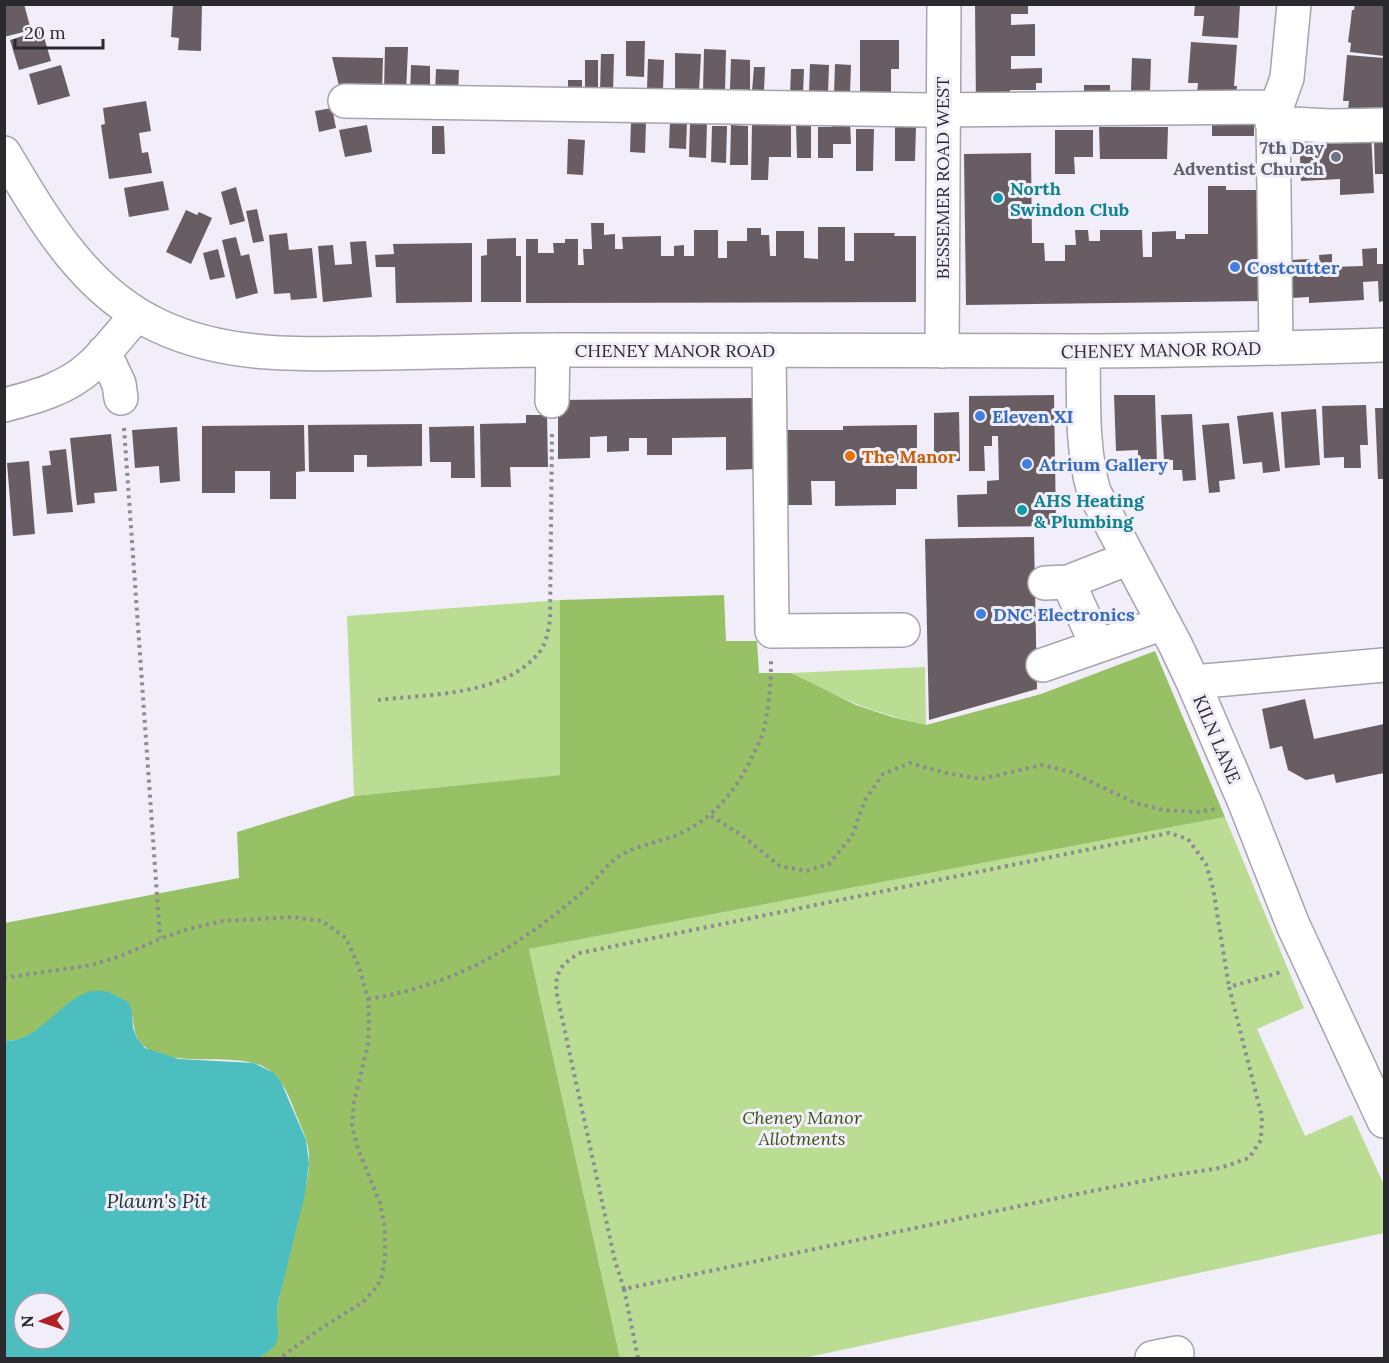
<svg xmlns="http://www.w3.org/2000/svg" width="1389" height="1363" font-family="Lora,serif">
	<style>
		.green { fill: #bbdc93 }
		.forest { fill: #98c065 }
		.water { fill: #4cbec0; fill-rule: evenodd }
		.building { fill: #685d62 }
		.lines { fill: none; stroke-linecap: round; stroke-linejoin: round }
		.minor-casing { stroke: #a7a3ae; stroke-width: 36 }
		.major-casing { stroke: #a7a3ae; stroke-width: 36 }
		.path { stroke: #8d8a92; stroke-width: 4; stroke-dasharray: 3 4.5; stroke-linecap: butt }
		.minor { stroke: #fff; stroke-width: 33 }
		.major { stroke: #fff; stroke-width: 33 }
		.worship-dot { fill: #6b7280; stroke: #f1edf9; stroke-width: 2 }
		.culture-dot { fill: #0f9aa8; stroke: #f1edf9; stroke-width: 2 }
		.shop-dot { fill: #3f7fe0; stroke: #f1edf9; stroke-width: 2 }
		.food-dot { fill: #e8710a; stroke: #f1edf9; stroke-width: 2 }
		.labels { text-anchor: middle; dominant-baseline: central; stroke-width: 6; stroke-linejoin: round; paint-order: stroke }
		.worship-label { font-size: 18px; font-weight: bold; fill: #5b616d; stroke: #f1edf9; text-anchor: end }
		.street-label { font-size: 18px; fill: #2a292d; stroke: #f1edf9 }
		.culture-label { font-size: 18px; font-weight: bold; fill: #0d838f; stroke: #f1edf9; text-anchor: start }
		.shop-label { font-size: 18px; font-weight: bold; fill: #366cbe; stroke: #f1edf9; text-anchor: start }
		.food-label { font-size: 18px; font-weight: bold; fill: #c56008; stroke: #f1edf9; text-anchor: start }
		.park-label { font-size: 18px; font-style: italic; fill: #395210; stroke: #f1edf9 }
		.water-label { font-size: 20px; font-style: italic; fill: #193333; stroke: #f1edf9 }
	</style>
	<rect width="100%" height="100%" fill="#f1edf9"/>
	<path class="green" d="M560,600v175l-206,21 -7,-180z
		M925,667l1,58c-50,-11 -90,-28 -135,-52z
		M1225,817l79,191 -47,21 48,107 47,-21 32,70v48l-580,125h-184l-91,-409z"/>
	<path class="forest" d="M724,595l2,46h31l2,32h32l65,32 36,12 34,8 115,-31 114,-43 70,166 -696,132 91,409h-363c29,-14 16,-29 21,-55 6,-29 15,-59 21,-88 5,-22 13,-45 9,-68 -3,-14 -11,-29 -16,-43 -7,-18 -18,-37 -39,-41 -32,-8 -67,2 -99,-11 -34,-15 -8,-42 -38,-56 -4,-2 -8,-5 -12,-5 -40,0 -60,51 -99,50v-118l234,-45 -2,-46 117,-36 206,-21v-175z"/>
	<path class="water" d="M107,991l21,11 4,9 1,17 4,10 8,10 34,11 75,4 20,10 7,9 25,58 3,23 -4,31 -27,109c-5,29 12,39 -21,55h-252v-317c33,1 55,-40 83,-49 6,-2 13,-1 19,-1zM24,1303h36v36h-36z"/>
	<path class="building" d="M4,4h20l7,26 -27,7z
		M173,4h29l-1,47 -23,-1 1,-12 -8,-1z
		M975,4h53v10h-17v11l24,-1v32h-24v13l31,-1v15h-6v7h-26v17h-34z
		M1195,4h45l-2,34 -36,-2 2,-20h-10z
		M1355,4h29v52l-34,-4 1,-9 -3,-1 2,-15 2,-17h2z
		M42,30l9,31 -32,9 -9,-30z
		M860,40h39v29h-8v23h-31z
		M626,41h19l-1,36 -18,-1z
		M1191,42l46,3 -3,41h3l-2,20 -39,-2 2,-21h-10z
		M385,47h23l-2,46 -22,-1z
		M704,49l22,1 -1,42h-22z
		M675,53l26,1 -2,37h-24z
		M601,54h13l-1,38h-13z
		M1347,55l37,3v55l-37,5 2,-17h-6z
		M332,57l51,1 -1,33 -42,-1z
		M1132,58l19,1 -1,33 -19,-1z
		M648,59l16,1 -1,30h-16z
		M731,59l19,1v30l-20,-1z
		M585,60h13v29h-13z
		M810,64l19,1 -1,29 -19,-1z
		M835,64l16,1 -1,29h-16z
		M61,65l9,31 -32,9 -9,-31z
		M411,65l19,1v28l-20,-1z
		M754,67h11l-1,24h-12z
		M436,69l23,1 -1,25 -23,-1z
		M791,69h13l-1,26h-13z
		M568,80h14v19l-14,-1z
		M1084,85h26v21l-26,1z
		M146,101l5,30 -12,2 3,20 6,-1 4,21 -43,6 -8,-54 4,-1 -2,-16z
		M332,108l4,20 -17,4 -4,-21z
		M1212,116h42v20h-42z
		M670,121l17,1 -1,27 -17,-1z
		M631,122h15l-1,31 -15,-1z
		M832,122h18l1,22h-18v14h-15v-31h14z
		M690,123h17l-1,35 -17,-1z
		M796,124h15v34h-14z
		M367,125l5,27 -27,5 -6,-27z
		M731,125l17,1v39h-18z
		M752,125h39v32h-22l-1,23h-17z
		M432,126h12l1,28h-13z
		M712,126h15l-1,37 -15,-1z
		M895,127h21l-1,34h-20z
		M1099,127h69l-1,32h-67z
		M856,129h18l-1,42h-17z
		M1055,130h38v27h-19l1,17h-20z
		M1371,131l3,62 -34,2v-16l-39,2 -2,-47z
		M568,139l17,1 -2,35 -16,-1z
		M1374,139h10v35h-9z
		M1031,153l1,90h12l1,18h20v-16h11l-1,-15h13l1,11h11v-11h42l1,27h9v-25l24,-1v8h9v-5h23v-48h18v4h35l1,111 -296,4 -2,-151z
		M163,181l6,29 -40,7 -5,-29z
		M236,187l9,34 -15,4 -9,-33z
		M257,209l7,32 -11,2 -7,-32z
		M186,210l11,5 2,-3 13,6 -21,46 -25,-12z
		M591,223h13v12l11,-1v15h8l-1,-12 39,-1v20h13v-10l10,-1v11h10v-26h24v28h9v-17h20v-13h14v7h8l1,21h6v-25h28v27l14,1v-32h27v34h9v-28h41l-1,3h22v66l-390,1v-64h12v14h16l-1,-10h12v-4h13v26h6l-1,-16h9z
		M287,233l2,17 23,-2 5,50 -26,2 -1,-7 -16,1 -5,-59z
		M236,237l5,19 8,-2 9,39 -22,6 -14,-59z
		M516,238v18h5v46h-40v-46l6,-1v-16z
		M366,241l6,56 -49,5 -5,-56 15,-1 2,20 17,-1 -2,-22z
		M472,243v59l-76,1 -1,-36h-19l-1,-12 19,-1 -1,-10z
		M1377,248v16h7v37l-5,1 -1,-21 -15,1 1,18 -55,3v-6l-17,1 -2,-38 19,-1v13l11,-1 -1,-16 13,-1v13l31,-1 -1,-17z
		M218,249l7,28 -15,3 -7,-27z
		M1054,395l2,131 -98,1 -1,-32 30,-1v-13l12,-1 -1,-44h-6v10h-8l1,25h-16v-75z
		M1114,395h41l2,71h-19v-16l-22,1z
		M753,398l1,71 -28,1v-33l-54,1v17h-25v-17h-18v13l-22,1v-16l-17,1v21l-32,1v-59z
		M1366,405l2,40h-8l1,23h-17v-11l-20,1 -2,-52z
		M1375,408h9v71h-6z
		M1316,409l4,56 -35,3 -4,-56z
		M959,412l1,49h-26v-48z
		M1273,412l7,59 -17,2 -1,-11 -19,2 -6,-48z
		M1192,414l4,66 -13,1 -1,-11h-9v-10h-9l-3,-45z
		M526,415h21l1,52h-38l1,20h-30l-1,-63 46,-1z
		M1229,423l6,56 -16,2 1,11 -11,1 -7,-68z
		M422,424v42l-55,1v-12h-13v17h-45l-1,-47z
		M304,425l1,46 -9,1v27h-26v-28h-35v22h-33v-67z
		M917,425v64h-21v16l-61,1v-25h-24l1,24h-28l-1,-75h60v-4z
		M474,426l1,52h-24v-16h-21l-1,-35z
		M177,427l3,54 -20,2 -1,-17 -24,2 -3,-38z
		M111,434l6,57 -23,2 1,10 -18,2 -7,-67z
		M66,449l7,63 -26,2 -5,-48 9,-1 -2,-14z
		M29,461l6,73 -22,2 -6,-73z
		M1034,537l3,152 -108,31 -4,-181z
		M1305,699l9,40 70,-15v49l-48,10 -2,-9 -28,6 -18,-10 -6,-24 -12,3 -8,-40z"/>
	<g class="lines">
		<g class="minor-casing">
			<path id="minor" d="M345,101l581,9 351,-3
				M1272,123l59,3 53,-1
				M1276,348l-3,-231 14,-39 7,-74
				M769,350l3,281 131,-1
				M942,351l2,-347
				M1083,351c1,47 -2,96 11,141l81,152 18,38 52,121 48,122 91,196
				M104,352l15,32 2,14
				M552,401l1,-51
				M4,405c31,-8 62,-16 86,-38 17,-15 31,-35 47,-52
				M1068,582l29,63
				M1045,583l23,-1 61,-24
				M1043,665l121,-42
				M1193,682l191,-17
				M1152,1358l25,-5"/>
		</g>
		<g class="major-casing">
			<path id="major" d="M4,153c40,67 81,139 155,173 70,33 148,28 224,27 59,-1 118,-3 177,-3 174,-1 348,2 523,1 100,0 201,-3 301,-6"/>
		</g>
		<path class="path" d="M124,428l36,510
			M378,700c51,-6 124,-4 160,-46 8,-9 10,-22 12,-34l2,-188
			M711,816l29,18 40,32 26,5 23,-7 23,-28 13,-36 18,-26 27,-11 36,10 35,6 61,-14 29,7 62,30 30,8 34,2 18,-3
			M4,978l87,-13 27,-8 42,-18 28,-10 35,-8 71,-4 28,4 24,17 13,29 9,32 1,21 -1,24 -14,58 -2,24 6,23 22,54 5,27v28l-4,22 -7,10 -11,12 -43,27 -40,29
			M368,999c89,-14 150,-52 217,-109 10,-9 18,-21 29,-30 19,-15 41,-16 63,-25 36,-16 60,-45 76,-80 4,-8 9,-17 11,-26 5,-22 7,-45 7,-68
			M624,1289l-9,-28 -58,-266c-3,-23 4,-31 23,-42l589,-120 19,6 18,25 7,24 16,99
			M638,1358l-14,-69 458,-96 86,-17 52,-8 29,-10 12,-18 1,-23 -33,-130 52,-15"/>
		<use href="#minor" class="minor"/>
		<use href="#major" class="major"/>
	</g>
	<circle class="worship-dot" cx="1336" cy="157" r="6"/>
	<g class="culture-dot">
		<circle cx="998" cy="198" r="6"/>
		<circle cx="1022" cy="510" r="6"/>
	</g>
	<g class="shop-dot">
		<circle cx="1235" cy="267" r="6"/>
		<circle cx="980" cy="416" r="6"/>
		<circle cx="1027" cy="464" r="6"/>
		<circle cx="981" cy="614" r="6"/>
	</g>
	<circle class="food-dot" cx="850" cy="456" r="6"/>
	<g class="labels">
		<g class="worship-label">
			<text x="1324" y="147">7th Day<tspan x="1324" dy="21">Adventist Church</tspan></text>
		</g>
		<g class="street-label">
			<text transform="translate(942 178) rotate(-90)">BESSEMER ROAD WEST</text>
			<text x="675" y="350">CHENEY MANOR ROAD</text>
			<text transform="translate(1161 350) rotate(-1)">CHENEY MANOR ROAD</text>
			<text transform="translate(1217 739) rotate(67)">KILN LANE</text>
		</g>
		<g class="culture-label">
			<text x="1010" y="188">North<tspan x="1010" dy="21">Swindon Club</tspan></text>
			<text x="1034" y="500">AHS Heating<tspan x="1034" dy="21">&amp; Plumbing</tspan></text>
		</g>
		<g class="shop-label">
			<text x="1247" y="267">Costcutter</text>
			<text x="992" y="416">Eleven XI</text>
			<text x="1039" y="464">Atrium Gallery</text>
			<text x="993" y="614">DNC Electronics</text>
		</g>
		<g class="food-label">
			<text x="862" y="456">The Manor</text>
		</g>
		<g class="park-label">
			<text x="802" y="1117">Cheney Manor<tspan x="802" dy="21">Allotments</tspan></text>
		</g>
		<g class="water-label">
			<text x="157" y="1200">Plaum's Pit</text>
		</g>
	</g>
	<rect width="1389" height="1363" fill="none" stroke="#2a292d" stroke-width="12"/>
	<g transform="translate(42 1321) rotate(268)"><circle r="28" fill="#f1edf9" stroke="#a19fa7" stroke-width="1.5"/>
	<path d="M0-4.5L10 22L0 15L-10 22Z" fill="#b12022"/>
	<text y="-9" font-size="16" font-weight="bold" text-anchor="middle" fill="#2a292d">N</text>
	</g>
	<path d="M15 39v9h88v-9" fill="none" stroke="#2a292d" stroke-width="3"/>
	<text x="24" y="39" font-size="18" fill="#2a292d" stroke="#f1edf9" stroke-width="4.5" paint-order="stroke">20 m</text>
</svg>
